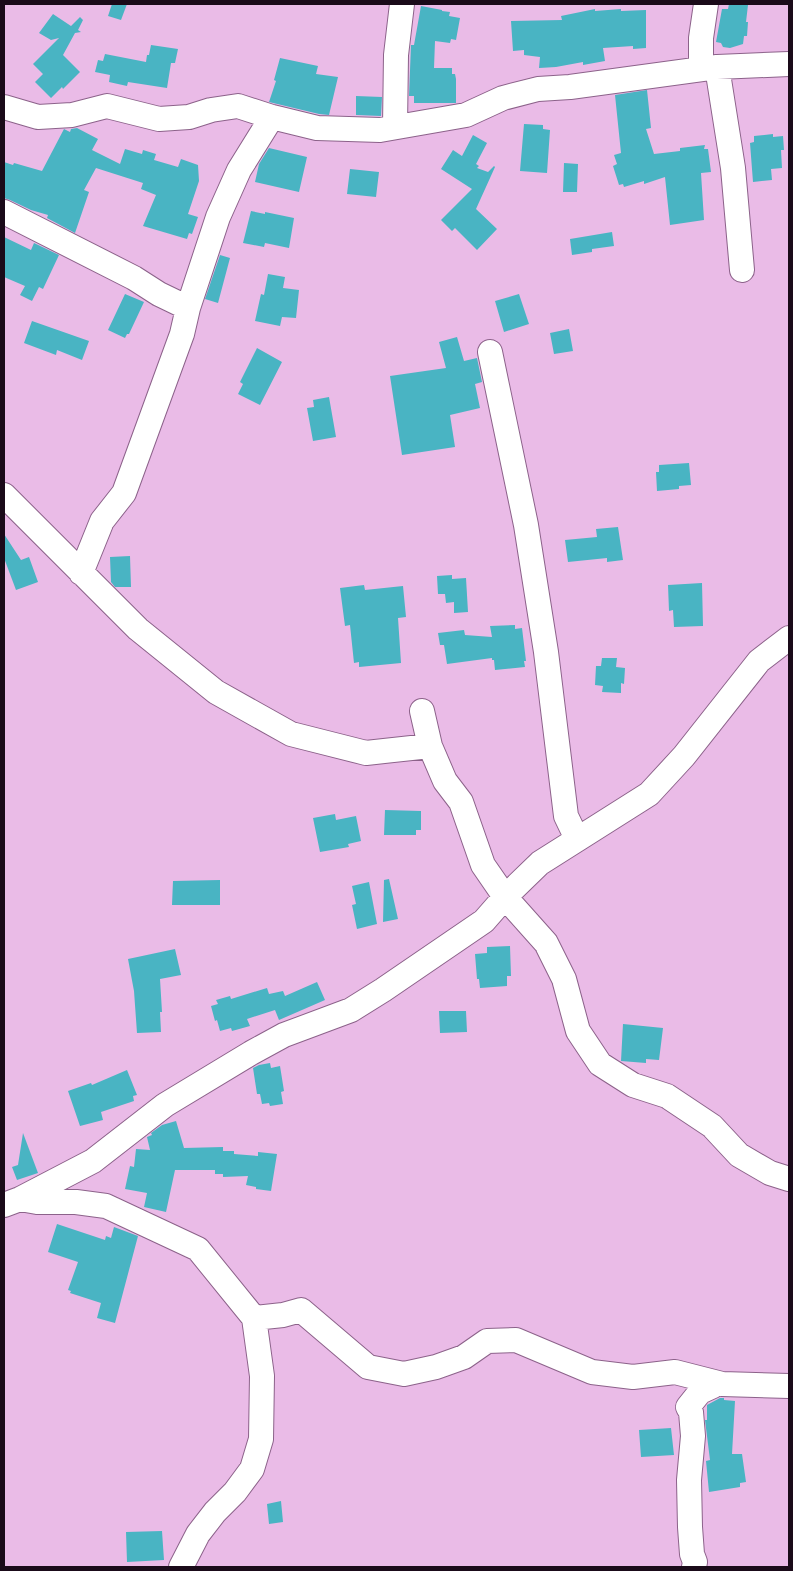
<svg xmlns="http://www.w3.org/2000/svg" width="793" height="1571" font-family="'Nunito Sans',sans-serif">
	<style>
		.building { fill: #49b4c3 }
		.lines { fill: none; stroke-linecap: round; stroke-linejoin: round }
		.minor-casing { stroke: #8c628a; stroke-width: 26 }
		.minor { stroke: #fff; stroke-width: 24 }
	</style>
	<rect width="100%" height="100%" fill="#eabbe7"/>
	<path class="building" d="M112,4h15l-6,16 -13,-4z
		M729,4l19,1 -2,17h2l-1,14h-3l-1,8 -13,4 -7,-1 -2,-4 -5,-1 6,-33h6z
		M421,6l21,4v1l8,1 -1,4 11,2 -4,22 -5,-1 -1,4 -15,-2 -1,27h18v6h3l1,5v24h-42v-7h-5l2,-51h3z
		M595,9v2l26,-2v2l25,-1v38l-13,1v-3l-30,2 2,13 -22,4v-3l-27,5 -17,1 1,-11 -16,-2v-5l-11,1 -2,-30 51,-1 -1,-4z
		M53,14l18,12 9,-9 3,3 -5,10 3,2 -6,1 -12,22 17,17 -17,17 -1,-2 -11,11 -16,-16 8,-8 -10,-10 26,-26 -8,2 -12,-7z
		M151,45l27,4 -3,14h-4l-4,25 -39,-6 -1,4 -18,-4 1,-7 -15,-3 3,-12 5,1 2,-7 41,8 1,-7h2z
		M280,58l38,8 -2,8 22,3 -9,38 -10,-1 -50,-12 7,-21 -2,-1z
		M647,90l4,38 -5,1 8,25 26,-3v-3l25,-3 -1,4h4l3,23 -10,1 3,47 -34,5 -5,-48 -21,7v-3l-20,6 -1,-3 -4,1 -6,-19 4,-2 -3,-9 7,-2 -6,-58z
		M356,96l26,1 -1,19 -25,-1z
		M524,124l19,1v4l7,1 -3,43 -27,-2z
		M77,128l21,11 -6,11 28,14 5,-15 17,5 1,-4 13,4 -2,6 24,7 3,-8 17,6 1,16 -11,33 10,3 -6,17 -3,-1 -2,6 -44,-13 13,-31 -15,-6 2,-6 -47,-15 -12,22 5,2 -14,41 -28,-15 1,-3 -17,-5 -21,-10 -6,-2v-36l9,3 1,-2 28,8 22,-42 6,3 1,-3z
		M773,134v3l10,-1 1,14h-3l1,18 -11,1 1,11 -19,2 -3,-39 4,-1v-6z
		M473,135l14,8 -11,21 3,2 -2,2 11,4 6,-6 1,1 -19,42 21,20 -20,21 -22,-22 -3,3 -11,-11 31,-31 -31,-20 12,-19 9,6z
		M269,148l38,9 -8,35 -44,-10 4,-18z
		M564,163l14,1 -1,28h-14z
		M350,169l29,3 -3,25 -29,-3z
		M251,211l14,3v-2l29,6 -5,30 -24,-5 -1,4 -21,-4z
		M612,232l2,14 -22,3v3l-20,3 -2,-16z
		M4,237l27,13 3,-7 25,12 -16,34 -4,-2 -7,14 -12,-6 5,-9 -21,-9z
		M220,255l10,3 -12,45 -13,-4z
		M268,274l17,3 -2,11 16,2 -3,28 -14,-1 -2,9 -25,-5 6,-27 3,1z
		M125,294l19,8 -15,32h-2l-2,4 -17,-8z
		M519,294l10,30 -25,8 -9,-31z
		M32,321l57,20 -7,19 -25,-10 -1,5 -32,-12z
		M569,329l4,22 -19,3 -4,-21z
		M457,337l7,24 13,-3 5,24 -7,2 5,24 -30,7 5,32 -53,8 -12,-79 56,-8 -7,-26z
		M257,348l25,14 -22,43 -22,-11 5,-10 -3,-2z
		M329,397l7,40 -23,4 -6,-33 7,-1 -1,-7z
		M689,463l2,22 -12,1v3l-22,2 -1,-19h3v-7z
		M618,527l5,33 -16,2v-4l-39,4 -3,-22 32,-3 -1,-8z
		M4,534l17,26 8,-3 9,25 -22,8 -12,-32z
		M130,556l1,31h-16l-4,-5 -1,-25z
		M452,575v4l14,-1 2,34 -14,1v-11l-8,1 -1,-9h-7l-1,-18z
		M702,583l1,43 -29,1 -1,-17 -4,1 -1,-26z
		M364,585l1,5 38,-4 3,31 -8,1 3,45 -42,4v-5l-5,1 -4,-38 -5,1 -5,-38z
		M515,625v4l7,-1 4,33h-2l1,6 -30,3 -1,-10h-2v-2l-45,6 -3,-19h-4l-2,-12 26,-3 1,5 27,2 -2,-11z
		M602,658h15l-1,9 9,1 -1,16 -3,-1v10l-19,-1 1,-6 -8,-1 1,-19h5z
		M385,810l36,1v19h-5v5h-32z
		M335,814l1,6 20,-4 5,25 -13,3 1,3 -29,5 -7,-34z
		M389,879l9,40 -15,3 1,-42z
		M220,880v25h-48l1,-24z
		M369,882l8,42 -20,5 -5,-24 4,-1 -4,-18z
		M510,946l1,30h-4v10l-27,2 -1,-9h-2l-2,-25 12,-1v-6z
		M175,949l6,26 -21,4 2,33h-2l1,20 -24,1 -3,-42 -6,-32z
		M317,982l8,18 -46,20 -4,-10 -28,9 3,7 -18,5 -1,-3 -11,3 -3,-11 -2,1 -4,-15 7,-2 -2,-4 14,-4 1,3 36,-11 2,6 14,-3 2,5z
		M439,1011h27l1,21 -27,1z
		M623,1024l40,4 -4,32 -13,-1v4l-25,-2z
		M270,1063l1,5 9,-2 4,25 -3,1 2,12 -13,2 -1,-3 -7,1 -2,-10h-3l-4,-26 6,-3z
		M127,1070l10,25 -4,1 1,5 -33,11 2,8 -23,6 -12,-35 23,-8 1,2z
		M176,1121l8,27 39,-1v4h11v3l24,2v-4l19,2 -6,37 -15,-2v-2l-10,-2 2,-9 -25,1v-3h-8v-4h-40l-9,42 -22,-5 3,-14 -22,-4 5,-23 4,1 2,-18 14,1 -3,-13 5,-2 -1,-2 11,-8z
		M23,1133l15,40 -21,7 -5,-13 6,-2z
		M57,1224l48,16 1,-4 5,2 3,-11 24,9 -23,87 -18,-5 4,-15 -31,-10 1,-2 -3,-1 10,-28 -30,-10z
		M720,1398h4v2l11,1 -3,53h10l4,28 -6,1v4l-31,5 -3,-31 4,-1 -5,-40h2v-15z
		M671,1428l3,27 -33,2 -2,-27z
		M281,1501l2,21 -14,2 -2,-20z
		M162,1531l2,29 -37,2 -1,-30z"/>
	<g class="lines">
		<g class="minor-casing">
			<path id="minor" d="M717,67l16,101 9,102
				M701,69v-31l5,-34
				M4,107l34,10 34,-2 35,-9 52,13 30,-2 22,-7 27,-4 34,11 45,11 63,2 86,-15 37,-17 35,-9 32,-2 147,-20 72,-3
				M395,126l1,-71 6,-51
				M4,212l130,66 25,16 29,14
				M490,352l36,173 20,127 20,164 11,23
				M4,495l134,134 78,63 75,42 75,19 64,-7
				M81,573l21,-52 22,-28 58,-159 6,-26 30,-91 21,-47 33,-53
				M422,711l8,35 15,35 16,21 22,63 22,32 35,-34 109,-69 35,-38 75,-95 30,-23
				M20,1199l17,3h39l30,4 92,43 56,69 29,-3 18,-5 67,57 36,7 32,-7 28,-10 23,-16 29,-1 76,32 41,5 42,-5 47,12 67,2
				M4,1205l16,-6 73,-38 72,-56 86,-52 33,-18 67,-25 32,-20 101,-69 21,-24 41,46 18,36 14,52 22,33 33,21 34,11 45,30 27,29 31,18 19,6
				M181,1567l17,-33 17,-22 20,-20 17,-23 9,-30 1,-63 -8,-58
				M694,1567l1,-5 -3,-8 -2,-27 -1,-47 4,-44 -2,-24 -3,-5 12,-15 13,-6 2,-3"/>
		</g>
		<use href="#minor" class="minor"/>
	</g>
	<rect width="793" height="1571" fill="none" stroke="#1a0a19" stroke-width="10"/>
</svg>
